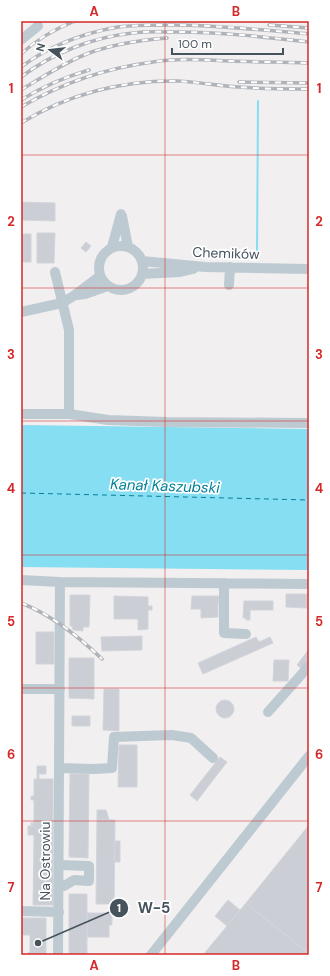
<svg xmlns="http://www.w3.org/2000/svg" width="330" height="976" font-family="'DM Sans',sans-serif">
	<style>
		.water { fill: #85def1 }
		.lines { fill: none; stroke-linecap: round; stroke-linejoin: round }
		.stream { stroke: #85def1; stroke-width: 2 }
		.ferry { stroke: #06809a; stroke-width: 1; stroke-dasharray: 5 4; stroke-linecap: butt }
		.building { fill: #cbced4; stroke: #d2d5db }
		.minor { stroke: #becad2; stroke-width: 10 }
		.rail-casing { stroke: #b0b4ba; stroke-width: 3.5 }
		.rail { stroke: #fff; stroke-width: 2; stroke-dasharray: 6; stroke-linecap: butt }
		.grid { fill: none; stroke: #d62828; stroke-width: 1; stroke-opacity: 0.55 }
		.labels { text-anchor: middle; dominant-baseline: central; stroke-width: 3.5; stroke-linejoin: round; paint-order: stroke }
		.street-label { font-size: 14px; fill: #46535d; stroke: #fff }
		.water-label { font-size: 15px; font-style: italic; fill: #06809a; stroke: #fff }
		.leader { fill: none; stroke: #46535d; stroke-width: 1.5 }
		.callout-dot { fill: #46535d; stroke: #fff; stroke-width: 1.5 }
		.mark-label { font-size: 12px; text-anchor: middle; font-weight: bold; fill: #fff }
		.callout-label { font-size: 15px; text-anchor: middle; font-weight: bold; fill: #46535d; stroke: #fff; stroke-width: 3.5; stroke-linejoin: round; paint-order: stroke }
		.neatline { fill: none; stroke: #d62828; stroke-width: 1.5 }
		.grid-label { font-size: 13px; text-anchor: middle; font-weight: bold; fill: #d62828 }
	</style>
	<rect width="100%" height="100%" fill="#f1efef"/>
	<path class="water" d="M21,425l288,4v141l-288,-3z"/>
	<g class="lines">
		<path class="stream" d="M257,254l1,-153"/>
		<path class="ferry" d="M21,493l288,7"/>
	</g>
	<path class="building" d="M21,202l34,1v18l-34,-1z
		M37,233h18l-1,30h-17z
		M21,234h10v28h-10z
		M86,242l5,4 -5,6 -5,-4z
		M286,594h21v14l-21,-1z
		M70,595h20l-1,32h-6v4l-10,-1 -1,-4h-2z
		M114,596l34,1v9h4v4h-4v19l-10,1v-11h-24z
		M192,596h27v7h-1v14l-17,1v-9h-10z
		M244,601h29v9h-23v10h-4v-2h-3z
		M36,632h18v32h-18z
		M142,636v14l-40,1 -1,-14z
		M256,637l3,5 11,-5 3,6 -70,31 -5,-11z
		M309,649v12l-7,8 -5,-4z
		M69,658h25v41l-25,-1z
		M274,660h15l-1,21h-15z
		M104,689h15v42l-16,-1z
		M216 709a9 9 0 1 1 18 0a9 9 0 1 1-18 0Z
		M72,716h18v10h-18z
		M119,745h18v42h-19z
		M220,757l7,5 -30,39 -7,-6z
		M37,766h9v8h-7v5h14v126h-20l1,-70h-6v-9h6h-3v-3h3v-23h-3v-4h3v-17h3z
		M70,774h19l-1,84 -19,-1z
		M97,810h9l3,10h-12z
		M97,820h18l-1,84h-18z
		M309,825v129l-63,-51z
		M115,841h5v21h-6z
		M69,894h18v61h-18z
		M228,900l12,10 -13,16 -12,-10z
		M246,903l63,51v1h-106z
		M87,913h25v12h-3v12h-22z
		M21,918h25v37h-19l3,-4v-16h-9z"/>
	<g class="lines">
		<path class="minor" d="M21,40l17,-14
			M122,216l6,31
			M99 268a22 22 0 1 1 44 0a22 22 0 1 1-44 0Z
			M112,247l9,-33
			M142,261l63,6 104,2
			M55,272l14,58v84
			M142,274l38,-2 13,-3
			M229,285l1,-18
			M77,295l8,-1 23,-8
			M21,312l41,-9 13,-8 25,-19
			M21,414h48l39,6 58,2 143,1
			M21,580l39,2 249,2
			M224,583v50l22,1
			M21,689h39
			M268,712l41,-46
			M59,768l35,1 18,-1 2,-31 58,-2 19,3 22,20
			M59,886h5l10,-6 15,1v-15l-30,-1
			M21,911l38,1
			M58,955l2,-373
			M151,955l158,-199"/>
		<g class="rail-casing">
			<path id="rail" d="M269,25l40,3
				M21,54c16,-15 34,-25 54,-33
				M21,67c28,-21 63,-34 97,-40 17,-2 35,-2 52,-2 46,0 93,5 139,9
				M21,77c32,-24 72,-40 112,-44 14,-2 29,-1 43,-1 44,0 89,5 133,10
				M239,82l70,1
				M21,90c22,-13 44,-28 68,-37 25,-9 51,-13 78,-15
				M21,100c21,-13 44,-23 68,-30
				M21,107c41,-24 85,-39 132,-45 25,-4 51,-2 77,-1 26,1 53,1 79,2
				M21,123c47,-29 102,-43 157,-42 20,1 41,5 61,6 23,2 47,2 70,2
				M21,603c31,12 57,33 81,56"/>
		</g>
		<use href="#rail" class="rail"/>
	</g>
	<path class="grid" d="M165,21v934M21,155h288M21,288h288M21,421h288M21,555h288M21,688h288M21,821h288"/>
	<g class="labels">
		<g class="street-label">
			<text transform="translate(226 253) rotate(2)">Chemików</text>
			<text transform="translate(45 861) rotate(-90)">Na Ostrowiu</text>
		</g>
		<g class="water-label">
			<text transform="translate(165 486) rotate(2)">Kanał Kaszubski</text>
		</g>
	</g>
	<path class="leader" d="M38 943L119 908"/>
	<g class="callout-dot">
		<circle cx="38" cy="943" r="4"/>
		<circle cx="119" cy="908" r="10"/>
	</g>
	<g class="mark-label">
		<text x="119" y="912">1</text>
	</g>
	<g class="callout-label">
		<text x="154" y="913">W-5</text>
	</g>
	<rect width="330" height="976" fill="none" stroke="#ffffff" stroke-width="44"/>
	<g transform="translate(50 50) rotate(285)" stroke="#ffffff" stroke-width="3" paint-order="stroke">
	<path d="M0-3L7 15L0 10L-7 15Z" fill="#46535d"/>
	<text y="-6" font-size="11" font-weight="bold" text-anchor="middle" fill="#46535d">N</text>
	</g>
	<path d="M172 48v6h111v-6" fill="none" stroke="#46535d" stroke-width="2"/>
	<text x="178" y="48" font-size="12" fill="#46535d" stroke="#ffffff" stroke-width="3" paint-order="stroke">100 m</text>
	<rect x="22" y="22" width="286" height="932" class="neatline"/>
	<g class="grid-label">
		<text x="94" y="16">A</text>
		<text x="236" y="16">B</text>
		<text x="11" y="93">1</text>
		<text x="319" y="93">1</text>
		<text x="11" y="226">2</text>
		<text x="319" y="226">2</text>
		<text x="11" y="359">3</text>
		<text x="319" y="359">3</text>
		<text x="11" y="493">4</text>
		<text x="319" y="493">4</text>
		<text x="11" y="626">5</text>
		<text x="319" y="626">5</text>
		<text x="11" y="759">6</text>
		<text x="319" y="759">6</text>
		<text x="11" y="892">7</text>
		<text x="319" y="892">7</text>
		<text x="94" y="970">A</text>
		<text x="236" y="970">B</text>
	</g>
</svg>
